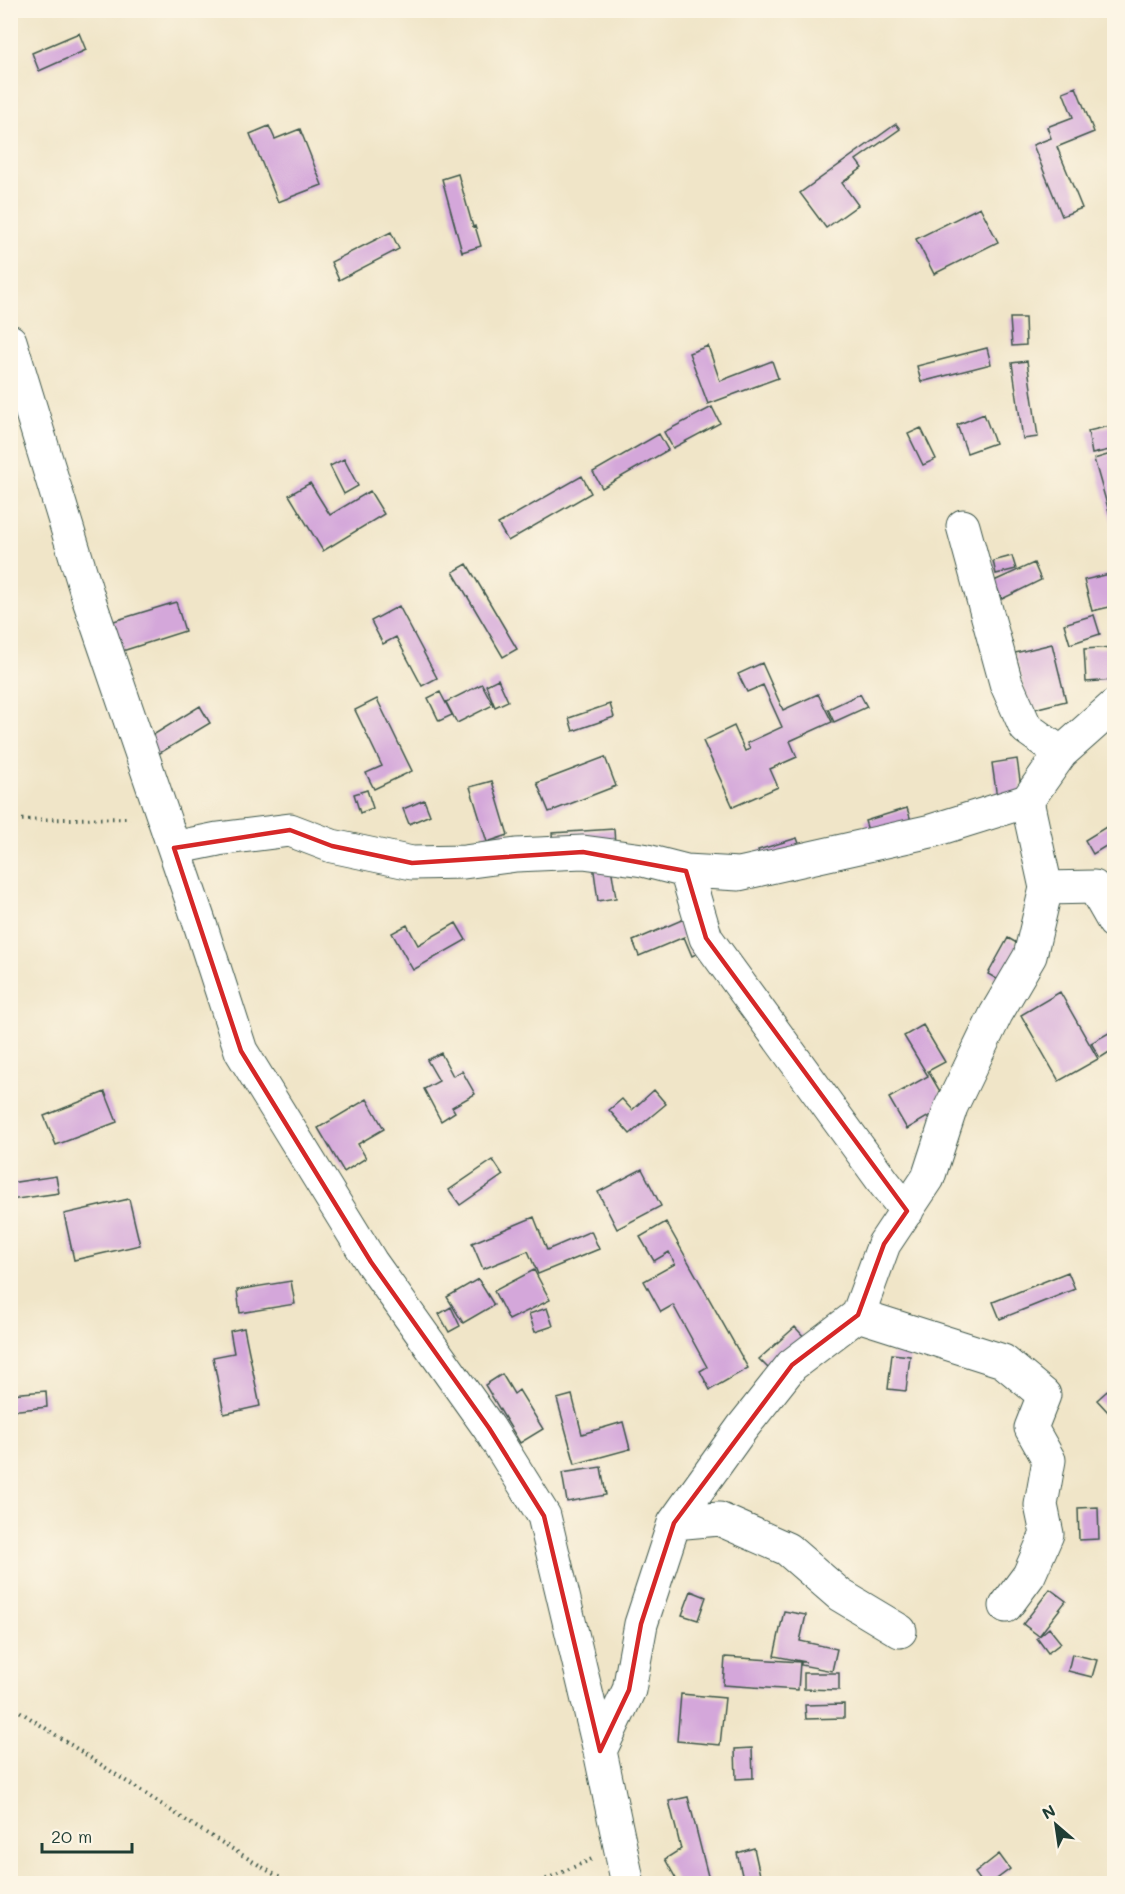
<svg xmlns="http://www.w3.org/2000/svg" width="1125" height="1894" font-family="Mali,sans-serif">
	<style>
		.building { fill: #d4a7da }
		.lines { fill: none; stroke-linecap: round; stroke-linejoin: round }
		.minor-casing { stroke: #3e564a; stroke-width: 35 }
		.path { stroke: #3e564a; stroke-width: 4; stroke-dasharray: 1.5 4.5; stroke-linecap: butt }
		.minor { stroke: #fff; stroke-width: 33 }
		.marked { fill: none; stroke: #d62828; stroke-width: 4.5; stroke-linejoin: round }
	</style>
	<rect width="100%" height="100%" fill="#fcf5e5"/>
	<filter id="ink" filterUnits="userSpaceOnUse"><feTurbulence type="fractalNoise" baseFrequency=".0167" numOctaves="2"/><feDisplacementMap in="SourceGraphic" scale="12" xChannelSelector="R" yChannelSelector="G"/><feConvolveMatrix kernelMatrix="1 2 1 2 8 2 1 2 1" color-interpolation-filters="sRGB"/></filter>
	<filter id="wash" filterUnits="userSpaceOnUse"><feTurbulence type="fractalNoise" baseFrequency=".008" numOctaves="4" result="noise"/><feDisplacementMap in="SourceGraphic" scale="24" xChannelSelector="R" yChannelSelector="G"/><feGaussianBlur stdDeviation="1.35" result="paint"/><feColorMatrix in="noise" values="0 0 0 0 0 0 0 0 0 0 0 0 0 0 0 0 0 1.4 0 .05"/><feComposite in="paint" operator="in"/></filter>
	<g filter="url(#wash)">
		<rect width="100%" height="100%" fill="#f0e5c8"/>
		<g id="blocks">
			<path class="building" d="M79,33l7,17 -47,21 -7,-18z
				M1076,87l18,45 -37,15 25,61 -20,8 -29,-71 18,-7 -4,-11 26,-10 -10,-25z
				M896,124l4,5 -44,31 6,8 -20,15 16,22 -32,23 -26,-35z
				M269,126l6,13 25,-10 22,56 -44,17 -28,-68z
				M458,174l15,53 2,-1 6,20 -19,6 -20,-73z
				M980,207l18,35 -64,32 -18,-35z
				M391,232l8,17 -60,31 -8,-18z
				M1010,318h15l1,27 -14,1z
				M708,346l12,35 52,-20 6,17 -70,26 -19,-51z
				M987,348l4,16 -70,18 -4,-16z
				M1027,361l11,76 -15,2 -11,-76z
				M712,407l8,16 -47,25 -9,-16z
				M984,414l11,29 -28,10 -10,-28z
				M1114,425v24l-22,5 -4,-23z
				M921,428l15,31 -13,6 -15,-31z
				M659,434l9,16 -66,38 -9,-16z
				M1114,453v76l-20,-70z
				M344,459l14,27 -14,8 -14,-28z
				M582,476l9,17 -83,48 -10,-17z
				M310,483l20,32 40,-24 14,23 -61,37 -34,-56z
				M1012,556l4,13 -20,5 -3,-13z
				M1034,563l7,17 -39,19 -8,-18z
				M467,564l50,85 -14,8 -50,-85z
				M1114,573v33l-22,5 -8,-31z
				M176,602l9,29 -72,23 -9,-30z
				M399,606l38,72 -15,8 -26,-49 -13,7 -12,-23z
				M1094,615l6,19 -30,10 -6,-20z
				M1052,644l14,57 -36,9 -15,-57z
				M1114,647v33l-28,2 -2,-33z
				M762,663l21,47 35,-16 14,28 -42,19 7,16 -27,12 8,18 -45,20 -30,-66 31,-15 11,25 5,-2 -3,-6 35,-16 -19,-42 -16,7 -9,-18z
				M498,679l10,22 -13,6 -9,-22z
				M482,684l11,21 -36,18 -11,-21z
				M440,692l12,23 -13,6 -11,-23z
				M860,694l7,13 -33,15 -6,-13z
				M377,699l35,72 -38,18 -8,-16 16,-7 -27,-56z
				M610,704l4,13 -41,14 -4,-13z
				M200,706l10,17 -55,33 -10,-16z
				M605,757l11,29 -67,26 -12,-29z
				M1017,759l5,36 -25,3 -5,-35z
				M492,781l16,54 -21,7 -17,-55z
				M367,790l6,18 -13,5 -6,-19z
				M424,800l6,15 -21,9 -6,-15z
				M907,808l6,19 -42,13 -6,-19z
				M1114,822v19l-21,13 -8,-14z
				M614,829l1,16 -62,3 -1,-15z
				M797,838l5,14 -40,13 -4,-15z
				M610,861l6,37 -18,3 -5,-37z
				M684,919l14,34 -6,3 -8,-19 -45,19 -6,-15z
				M456,923l10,17 -53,30 -21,-37 15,-8 11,20z
				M1008,938l14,8 -20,36 -14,-8z
				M1060,992l38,67 -39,22 -38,-66z
				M923,1025l22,37 -17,9 20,34 -41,24 -18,-31 39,-22 -24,-40z
				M1114,1030v19l-14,9 -9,-15z
				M441,1053l12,23 9,-5 13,23 -23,13 3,5 -14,9 -17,-32 15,-8 -12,-21z
				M654,1090l12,14 -36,30 -21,-24 13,-11 10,11z
				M105,1092l12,30 -61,23 -12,-29z
				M367,1099l17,30 -26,15 8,14 -22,14 -26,-44z
				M493,1160l10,15 -43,30 -11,-15z
				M642,1169l19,37 -44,23 -19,-37z
				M56,1176l3,17 -49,7v-17z
				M129,1199l11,46 -66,15 -10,-46z
				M534,1217l13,33 44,-19 8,18 -61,25 -10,-23 -45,18 -11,-26z
				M666,1222l82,146 -38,22 -10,-19 7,-4 -34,-62 -12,7 -17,-31 31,-17 -6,-12 -15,9 -14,-24z
				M534,1270l16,30 -41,20 -15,-29z
				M1068,1272l7,17 -75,30 -7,-17z
				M478,1279l16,26 -31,18 -16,-26z
				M291,1281l4,23 -55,9 -3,-23z
				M451,1307l9,19 -11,6 -10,-18z
				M547,1308l6,18 -18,6 -6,-18z
				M795,1327l11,12 -35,32 -12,-12z
				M244,1328l16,78 -36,8 -11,-57 21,-4 -4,-22z
				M892,1354l18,2 -4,35 -18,-2z
				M502,1374l12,20 5,-4 24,39 -23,14 -35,-58z
				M1114,1385v22l-6,5 -11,-12z
				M46,1391l1,16 -37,4v-17z
				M572,1395l10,39 41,-12 7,27 -55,15 -18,-65z
				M601,1467l5,28 -39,7 -5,-29z
				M1098,1507l1,32 -20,1 -1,-32z
				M1050,1589l16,12 -27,35 -16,-12z
				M691,1591l15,6 -8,23 -16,-5z
				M784,1611l22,4 -6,26 37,8 -5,22 -31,-6v-3h5l-32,-6z
				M1049,1628l12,15 -13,10 -11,-15z
				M1072,1654l25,6 -5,17 -24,-6z
				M725,1657l75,5 -2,28 -75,-5z
				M804,1673h35v17l-35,-1z
				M681,1694l44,4 -5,47 -43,-4z
				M844,1704v14l-38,1 -1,-14z
				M752,1748l1,30 -17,1 -1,-30z
				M688,1797l22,87h-31l-14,-25 16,-10 -12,-48z
				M754,1848l8,36h-18l-7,-31z
				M999,1854l11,15 -20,15h-7l-8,-11z"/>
		</g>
	</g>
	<g filter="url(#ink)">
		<use href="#blocks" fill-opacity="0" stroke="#3e564a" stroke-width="1.5"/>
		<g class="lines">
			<g class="minor-casing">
				<path id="minor" d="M10,341l79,259 112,327 40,124 130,211 118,166 55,88 56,235 28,133
					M963,526l43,157 20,45 35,25
					M174,848l44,-9 72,-9 42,16 80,17 52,-1 52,-7 67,-3 60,8 43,11 53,3 192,-43 96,-30
					M686,871l20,67 179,246 22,27
					M1046,888l48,-1 20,35
					M858,1315l145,46 41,34 -13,33 18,32 -8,45 6,29 -18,41 -23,31
					M674,1523l45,-4 68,30 53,46 60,36
					M600,1751l29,-61 12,-66 33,-101 68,-95 50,-63 66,-50 26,-71 44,-66 23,-71 45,-93 34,-58 16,-68 -19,-87 34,-48 53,-47"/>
			</g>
			<path class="path" d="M10,820l120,-2
				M10,1705l183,120 97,59
				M535,1884l57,-25"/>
			<use href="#minor" class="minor"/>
		</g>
	</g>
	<path class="marked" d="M290,830l42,16 80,17 171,-11 103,19 20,67 201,273 -23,33 -26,71 -66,50 -118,158 -33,101 -12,66 -29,61 -56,-235 -55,-88 -118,-166 -130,-211 -67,-203z"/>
	<rect width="1125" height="1894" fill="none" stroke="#fcf5e5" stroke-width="36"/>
	<g transform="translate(1056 1825) rotate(331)" stroke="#fcf5e5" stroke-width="4.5" paint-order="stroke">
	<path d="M0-4.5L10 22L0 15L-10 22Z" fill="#1f3d34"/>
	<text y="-9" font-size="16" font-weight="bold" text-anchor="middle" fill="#1f3d34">N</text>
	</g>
	<path d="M42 1843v9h90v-9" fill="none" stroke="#1f3d34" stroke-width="3"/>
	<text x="51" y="1843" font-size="18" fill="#1f3d34" stroke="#fcf5e5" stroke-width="4.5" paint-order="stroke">20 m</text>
</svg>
